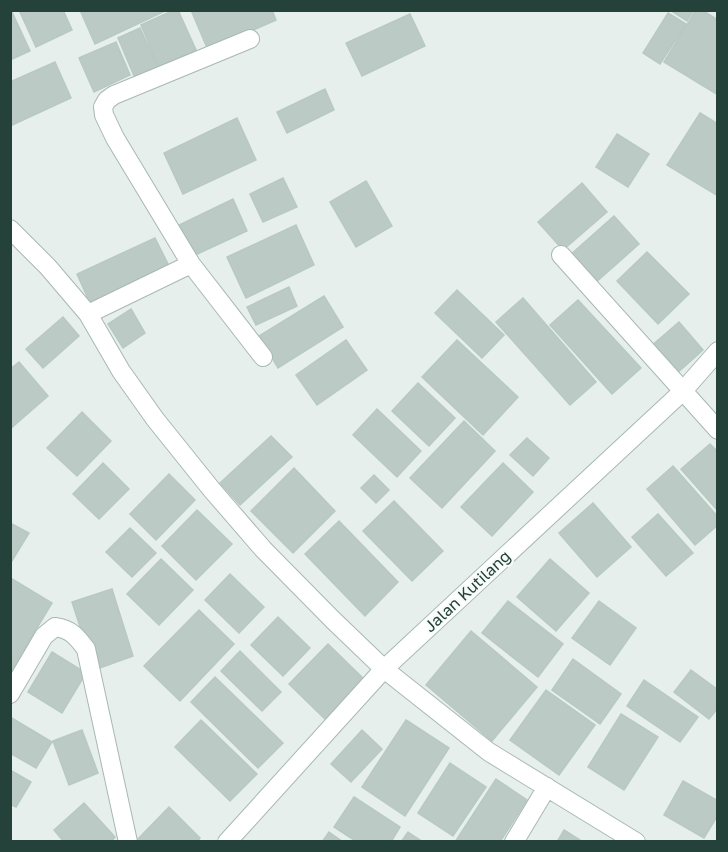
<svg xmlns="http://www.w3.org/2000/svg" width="728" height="852" font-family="'Golos Text',sans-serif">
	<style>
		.building { fill: #bbcac4; stroke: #b8c9c2; stroke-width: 1.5 }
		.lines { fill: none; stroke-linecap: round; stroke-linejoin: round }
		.minor-casing { stroke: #a8b8b2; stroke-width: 20 }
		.minor { stroke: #fff; stroke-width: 18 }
		.labels { text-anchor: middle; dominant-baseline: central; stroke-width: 4.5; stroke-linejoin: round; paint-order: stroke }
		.street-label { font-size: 16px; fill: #24423a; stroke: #f7fbf9 }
	</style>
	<rect width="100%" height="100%" fill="#e6efeb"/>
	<path class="building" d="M19,10h44l9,20 -36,17z
		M80,10h87l-72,34z
		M174,10h4l18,40 -37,17 -18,-42z
		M191,10h81l4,10 -68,30z
		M670,10h24l-7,11z
		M696,10h6l16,10v75l-54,-33z
		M12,12l18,39 -20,9v-47z
		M668,13l18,11 -26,40 -17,-11z
		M410,14l15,32 -63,30 -16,-33z
		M140,28l18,39 -23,11 -17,-40z
		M116,42l14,33 -36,17 -15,-34z
		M55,62l16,36 -61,28v-44z
		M325,89l9,21 -47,23 -10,-21z
		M700,113l18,11v72l-51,-31z
		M237,118l19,42 -73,34 -19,-41z
		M617,134l32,20 -21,33 -32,-20z
		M283,178l14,29 -34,15 -13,-28z
		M366,181l26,45 -36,21 -26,-45z
		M582,183l25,29 -44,38 -25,-28z
		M233,199l14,32 -56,26 -14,-31z
		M614,216l25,28 -45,40 -25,-28z
		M296,225l18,40 -68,33 -19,-41z
		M155,238l14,28 -79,37 -13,-29z
		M647,252l42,42 -31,30 -41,-43z
		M289,287l8,19 -41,19 -9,-18z
		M457,290l47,45 -22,23 -47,-45z
		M324,296l19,31 -65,41 -19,-32z
		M523,298l73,84 -26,23 -74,-83z
		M578,300l63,68 -29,26 -62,-69z
		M131,309l14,24 -22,15 -15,-24z
		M63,317l16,19 -36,32 -17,-19z
		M679,322l24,28 -28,25 -25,-28z
		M346,340l21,30 -50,35 -21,-30z
		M457,340l61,57 -35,38 -61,-58z
		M19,362l29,34 -38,33v-60z
		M418,383l37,35 -26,28 -37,-35z
		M377,409l44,42 -24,26 -44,-42z
		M82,412l29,29 -34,35 -30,-28z
		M464,421l31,30 -53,57 -32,-30z
		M271,436l21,21 -52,48 -20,-22z
		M527,438l22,20 -16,18 -23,-21z
		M710,444l8,8v59l-37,-42z
		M103,463l26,26 -30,30 -26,-25z
		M503,463l30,29 -41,44 -31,-29z
		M673,466l45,51v8l-23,20 -48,-56z
		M294,468l41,43 -42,42 -42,-42z
		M169,474l26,26 -39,40 -26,-26z
		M374,475l15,15 -13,13 -15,-15z
		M394,501l49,50 -31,30 -49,-50z
		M593,503l38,44 -34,30 -38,-44z
		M197,510l35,34 -36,36 -34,-34z
		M658,514l35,39 -27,23 -34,-39z
		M339,521l59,61 -33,34 -60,-62z
		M10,523l19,10 -19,31z
		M130,528l26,25 -24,24 -26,-25z
		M161,559l32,31 -34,35 -32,-31z
		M550,559l39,34 -33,38 -39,-34z
		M230,574l34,33 -25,26 -34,-33z
		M12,579l40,24 -42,70v-92z
		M112,589l21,67 -39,14 -22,-68z
		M508,601l55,43 -25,33 -56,-44z
		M599,601l37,27 -26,37 -38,-27z
		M199,610l35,34 -54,57 -36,-35z
		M278,617l32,31 -27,28 -32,-31z
		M471,631l66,56 -45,54 -66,-56z
		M328,644l41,40 -40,39 -40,-39z
		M240,651l41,41 -19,19 -41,-40z
		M52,652l34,21 -24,40 -34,-21z
		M573,659l48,35 -21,30 -48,-34z
		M691,670l27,20v18l-9,11 -35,-27z
		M215,677l68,66 -25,25 -67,-66z
		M644,680l54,37 -18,25 -53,-36z
		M546,690l49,35 -36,50 -49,-35z
		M621,714l37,23 -34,53 -36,-23z
		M10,717l42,25 -16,26 -26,-15z
		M201,720l56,54 -27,27 -55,-54z
		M406,720l43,28 -44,68 -43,-29z
		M82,730l16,43 -29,12 -16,-44z
		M362,730l20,19 -31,33 -20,-18z
		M450,763l36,24 -33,49 -35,-23z
		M10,770l21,12 -15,25 -6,-3z
		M496,779l31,21 -27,42h-45z
		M683,781l35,20v14l-14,23 -40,-23z
		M354,797l46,30 -9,15h-34l-23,-15z
		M84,803l31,34 -4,5h-47l-10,-12z
		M169,807l31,31 -3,4h-62z
		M564,830l19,12h-26z
		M329,832l14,10h-21z
		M408,832l15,10h-22z"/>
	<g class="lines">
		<g class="minor-casing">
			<path id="minor" d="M250,39l-136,56 -7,5 -4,7 1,8 11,23 76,126 72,93
				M10,229l38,38 40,47 33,57 34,48 57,71 51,59 70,71 51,49 105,83 147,90
				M561,255l157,175
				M88,314l103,-50
				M10,694l34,-58 11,-9c16,2 22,10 31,22l42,193
				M227,842l157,-173 298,-277 36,-41
				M514,842l33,-55"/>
		</g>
		<use href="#minor" class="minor"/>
	</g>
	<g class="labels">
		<g class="street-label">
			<text transform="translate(467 591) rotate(-43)">Jalan Kutilang</text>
		</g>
	</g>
	<rect width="728" height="852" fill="none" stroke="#24423a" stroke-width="24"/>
</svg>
